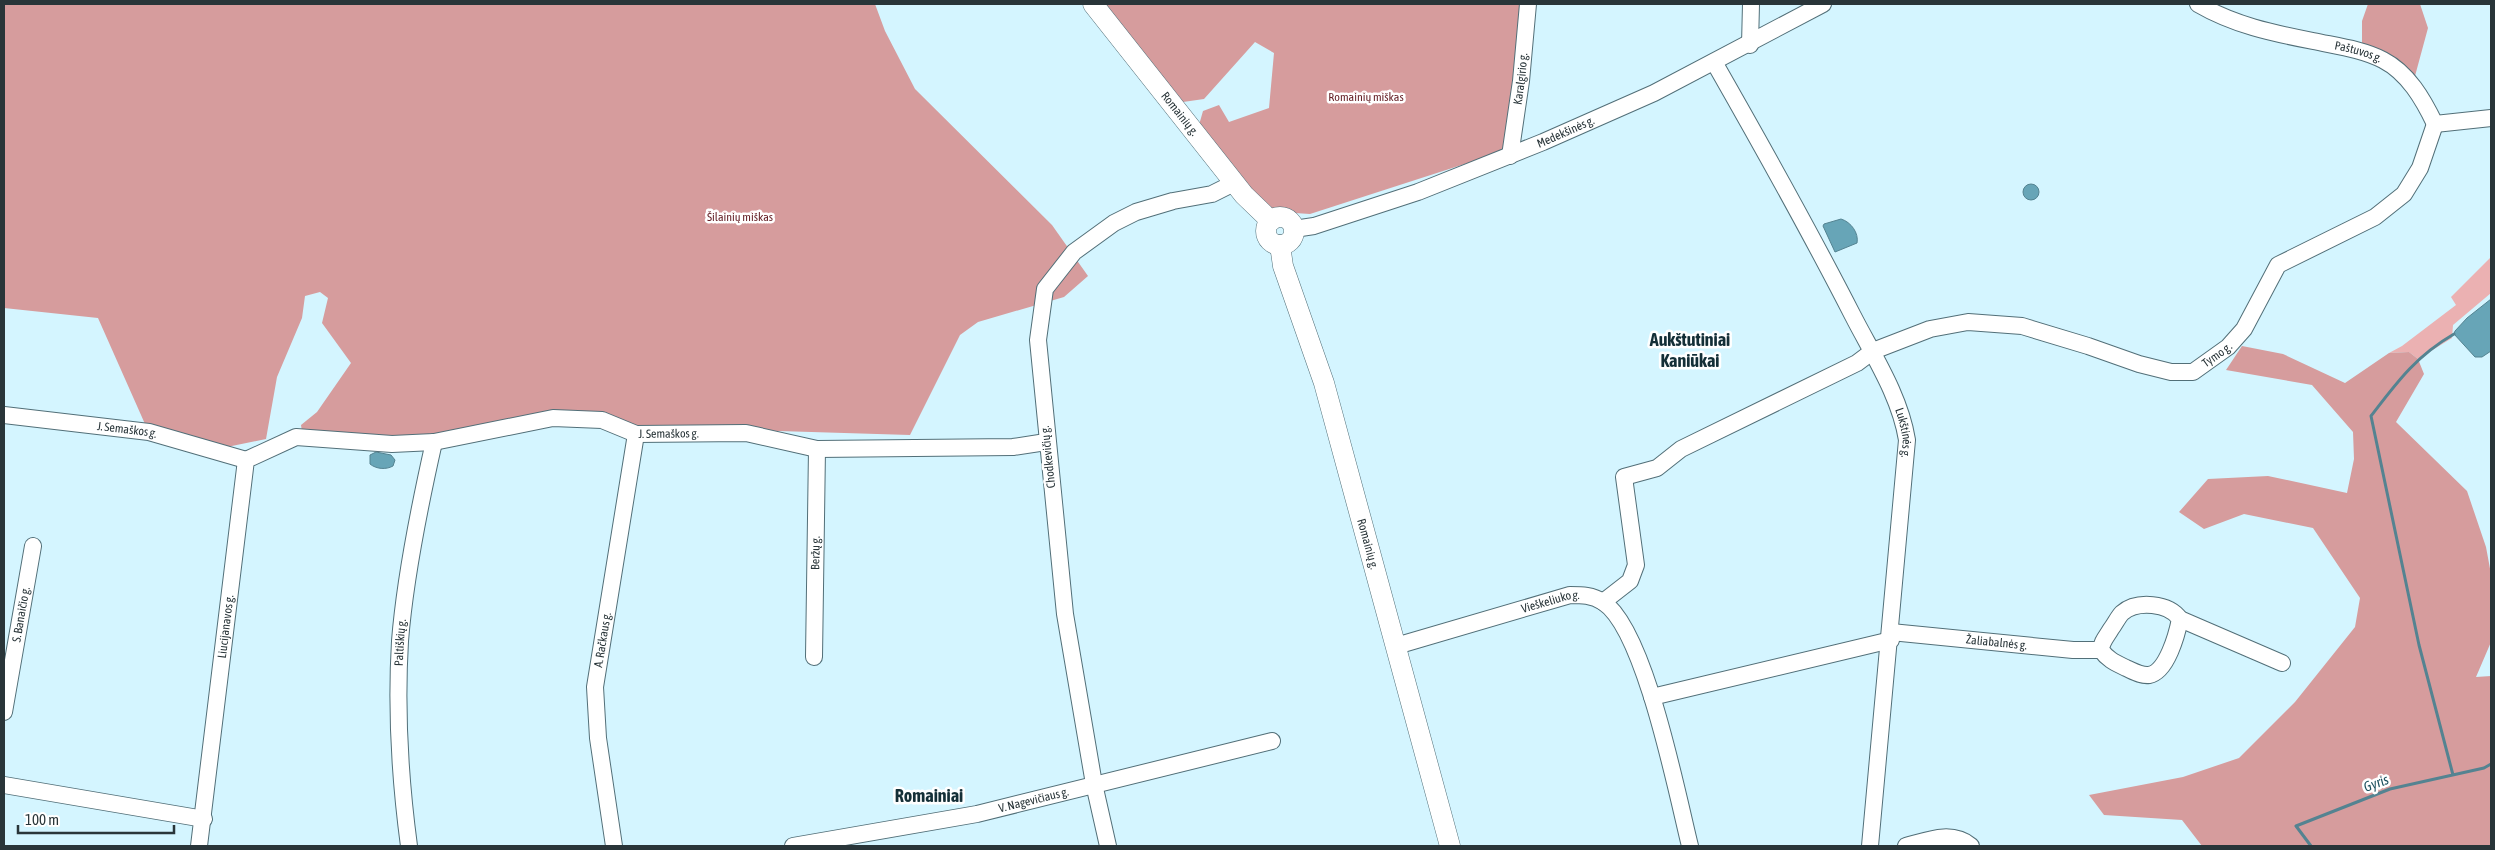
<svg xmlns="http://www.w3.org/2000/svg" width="2495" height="850" font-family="'Asap Condensed',sans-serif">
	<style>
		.green { fill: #ebb1b2 }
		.forest { fill: #d69c9d }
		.water { fill: #67a5b7; stroke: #548391 }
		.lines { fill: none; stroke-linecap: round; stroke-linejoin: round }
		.stream { stroke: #548391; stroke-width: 3 }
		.minor-casing { stroke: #526f78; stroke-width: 18 }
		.major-casing { stroke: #526f78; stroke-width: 21 }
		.minor { stroke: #fff; stroke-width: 16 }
		.major { stroke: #fff; stroke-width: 20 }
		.labels { text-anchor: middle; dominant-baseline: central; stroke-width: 5; stroke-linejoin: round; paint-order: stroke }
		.street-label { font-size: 12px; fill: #293539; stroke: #fff }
		.park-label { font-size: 12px; fill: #641f26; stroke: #fff }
		.water-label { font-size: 14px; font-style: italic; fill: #194e5c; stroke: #fff }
		.district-label { font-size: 18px; font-weight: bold; fill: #142f37; stroke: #fff }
	</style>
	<rect width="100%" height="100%" fill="#d4f5ff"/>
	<path class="green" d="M2491,257v36l-38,32 -1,13 -34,21 -9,-7 -20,1 13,-7 54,-41 -5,-8z"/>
	<path class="forest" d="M4,4h871l10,27 30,58 137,136 36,51 -24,21 -86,25 -18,13 -50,100 -267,-8 -144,-1 -77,12 -120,-6 -1,-7 16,-13 34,-49 -29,-40 6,-25 -8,-6 -15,4 -3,22 -25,59 -11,62 -39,8 -82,-23 -47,-106 -94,-10z
		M1105,4h415l-12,146 -198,64 -30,-2 -29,-14 -52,-73 4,-14 16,-6 10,17 40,-14 5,-55 -19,-11 -51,57 -21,3z
		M2368,4h52l8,24 -13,48 -53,-33v-22z
		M2242,346l41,8 62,29 44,-30 20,-1 9,7 6,15 -28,48 71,69 19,56 5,27v68l-15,35 15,-1v170h-289l-20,-26 -78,-5 -15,-20 94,-18 56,-19 56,-56 60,-75 5,-29 -47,-70 -69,-14 -40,15 -25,-17 29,-33 60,-3 79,17 7,-34 -1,-27 -41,-47 -86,-15z"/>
	<path class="water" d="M2023 192a8 8 0 1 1 16 0a8 8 0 1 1-16 0Z
		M1841,219c10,3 18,14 16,24l-22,9 -12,-26 1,-2z
		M2491,299v52l-9,6h-7l-21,-23 1,-3 12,-13z
		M376,452l15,3 4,5 -2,6c-7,4 -17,3 -23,-2v-9z"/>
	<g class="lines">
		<path class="stream" d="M2453,775l-34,-130 -48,-229c26,-34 45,-60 83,-82
			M2311,846l-15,-20 94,-37 94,-21 7,-4"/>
		<g class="minor-casing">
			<g id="minor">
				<path id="s1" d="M2198,4c36,21 74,29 115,37 23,5 49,8 70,19 25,13 40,39 52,64l56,-6"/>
				<path d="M1750,45l1,-41"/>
				<path id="s2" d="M1714,62c48,84 95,168 139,254 20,39 47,80 54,124l-37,406"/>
				<path id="s3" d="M1510,156l11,-75 7,-77"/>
				<path id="s4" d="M1294,229l20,-3 104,-34 125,-50 111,-49 169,-89"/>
				<path id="s5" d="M4,415l145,17 97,28"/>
				<path id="s6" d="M1603,602l27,-21 6,-16 -12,-88 33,-9 24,-19 176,-86 16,-12 57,-22 38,-7 54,4 66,20 51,18 32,8h22l35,-25 16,-18 34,-64 97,-48 29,-23 16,-26 15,-44"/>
				<path d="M2180,619l102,44"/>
				<path id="s7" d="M1891,632l182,18h28c7,10 15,13 25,18 7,3 15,8 23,7 18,-3 28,-41 31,-56 -11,-16 -43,-19 -58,-6 -4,4 -7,11 -11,16 -4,7 -10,13 -10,21"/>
				<path id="s8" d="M1396,646l174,-51c12,0 22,0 33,7 42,27 74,192 87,244"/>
				<path id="s9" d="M814,657l3,-208"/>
				<path d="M1652,697l239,-57"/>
				<path id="s10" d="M4,712l29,-166"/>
				<path d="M4,785l200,34"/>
				<path id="s11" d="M199,846l47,-386 50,-23 96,7 42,-2 119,-24 49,2 34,14 110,-1 71,16 196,-2 33,-5"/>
				<path id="s12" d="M409,846c-9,-67 -13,-138 -9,-205 5,-64 20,-137 34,-199"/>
				<path id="s13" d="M614,846l-16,-108 -3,-51 41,-253"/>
				<path id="s14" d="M793,846l184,-32 295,-73"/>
				<path d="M1108,846l-14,-62 -29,-170 -27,-274 7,-51 29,-37 40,-29 22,-11 37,-11 39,-7 22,-11"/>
				<path d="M1906,846c22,-6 46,-16 65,0"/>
			</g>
		</g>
		<g class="major-casing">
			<g id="major">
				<path id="s15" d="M1093,4l151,191 27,26"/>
				<circle cx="1280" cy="231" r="14"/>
				<path id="s16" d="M1280,245l3,21 41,117 126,463"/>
			</g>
		</g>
		<use href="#minor" class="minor"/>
		<use href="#major" class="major"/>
	</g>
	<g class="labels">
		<g class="street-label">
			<text stroke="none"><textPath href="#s1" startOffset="168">Paštuvos g.</textPath></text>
			<text stroke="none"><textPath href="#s3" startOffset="78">Karalgirio g.</textPath></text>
			<text stroke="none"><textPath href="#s15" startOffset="140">Romainių g.</textPath></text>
			<text stroke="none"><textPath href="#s4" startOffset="289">Medekšinės g.</textPath></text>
			<text stroke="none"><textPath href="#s6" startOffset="782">Tymo g.</textPath></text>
			<text stroke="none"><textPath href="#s5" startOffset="124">J. Semaškos g.</textPath></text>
			<text stroke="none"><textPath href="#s2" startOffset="418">Lukštinės g.</textPath></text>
			<text stroke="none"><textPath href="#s11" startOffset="822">J. Semaškos g.</textPath></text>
			<text transform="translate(1048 457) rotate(-96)">Chodkevičių g.</text>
			<text stroke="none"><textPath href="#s16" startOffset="312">Romainių g.</textPath></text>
			<text stroke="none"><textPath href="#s9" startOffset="104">Beržų g.</textPath></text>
			<text stroke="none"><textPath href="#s8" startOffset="161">Vieškeliuko g.</textPath></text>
			<text stroke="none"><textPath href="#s10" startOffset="99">S. Banaičio g.</textPath></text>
			<text stroke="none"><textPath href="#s11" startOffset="221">Liucijanavos g.</textPath></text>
			<text stroke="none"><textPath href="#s13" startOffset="208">A. Račkaus g.</textPath></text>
			<text stroke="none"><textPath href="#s7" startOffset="106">Žaliabalnės g.</textPath></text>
			<text stroke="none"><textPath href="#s12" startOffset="204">Paltiškių g.</textPath></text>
			<text stroke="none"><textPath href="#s14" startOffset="245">V. Nagevičiaus g.</textPath></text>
		</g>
		<g class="park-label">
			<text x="1366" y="97">Romainių miškas</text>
			<text x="740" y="217">Šilainių miškas</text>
		</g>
		<g class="water-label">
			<text transform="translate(2376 783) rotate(-20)">Gyris</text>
		</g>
		<g class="district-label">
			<text x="1690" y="339">Aukštutiniai<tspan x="1690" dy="21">Kaniūkai</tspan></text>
			<text x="929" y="795">Romainiai</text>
		</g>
	</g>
	<rect width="2495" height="850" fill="none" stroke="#293539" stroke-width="10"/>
	<path d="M18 825v8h156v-8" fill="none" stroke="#293539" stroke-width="2.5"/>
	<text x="25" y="825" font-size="15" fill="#293539" stroke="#ffffff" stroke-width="4" paint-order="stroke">100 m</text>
</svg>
